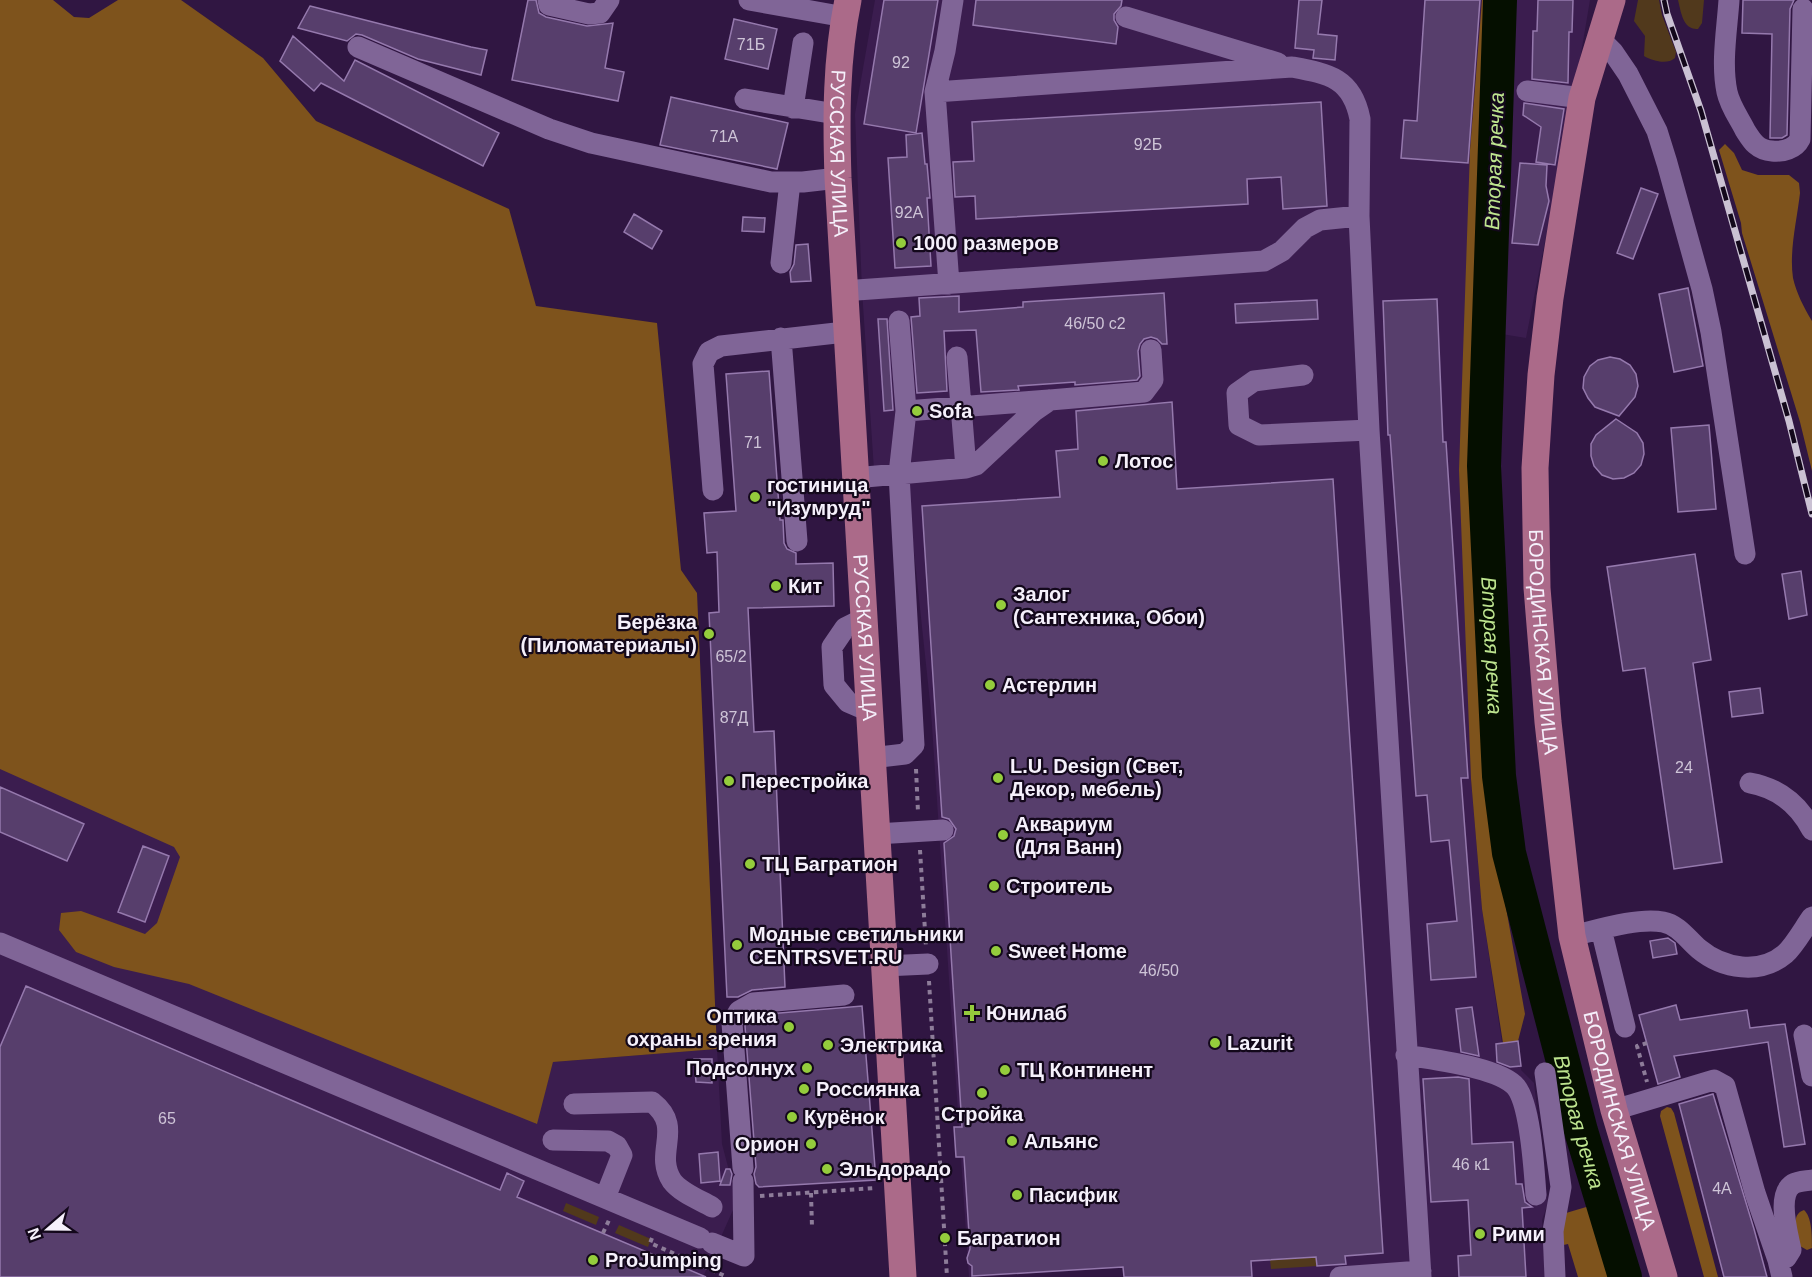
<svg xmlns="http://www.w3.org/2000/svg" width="1812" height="1277" font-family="Arial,sans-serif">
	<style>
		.built { fill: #3b1d4f }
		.green { fill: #51391c }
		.forest { fill: #7e531c }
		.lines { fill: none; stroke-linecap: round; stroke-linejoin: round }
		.river { stroke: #050f00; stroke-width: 34 }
		.building { fill: #573e6c; stroke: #9579ad; stroke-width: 1.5 }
		.path { stroke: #8d7c99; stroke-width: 4; stroke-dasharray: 4.5 4.5; stroke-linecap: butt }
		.minor { stroke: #806597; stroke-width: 21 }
		.major { stroke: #ab6a89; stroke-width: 27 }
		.rail-casing { stroke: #cac1d3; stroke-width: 7 }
		.rail { stroke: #13081b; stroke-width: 4.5; stroke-dasharray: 14; stroke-linecap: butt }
		.poi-dot { fill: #94cc3c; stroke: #13081b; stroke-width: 2 }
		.labels { text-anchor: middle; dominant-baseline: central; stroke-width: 4.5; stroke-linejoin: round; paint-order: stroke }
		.number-label { font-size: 16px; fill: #cec4d7 }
		.street-label { font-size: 20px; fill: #f5f0fb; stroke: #13081b }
		.poi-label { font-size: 20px; font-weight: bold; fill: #f5f0fb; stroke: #13081b; text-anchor: start }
		.water-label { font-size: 21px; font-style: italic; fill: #bee58f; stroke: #13081b }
	</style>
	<rect width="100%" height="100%" fill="#301642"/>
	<path class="built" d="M875,0h715l-15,89 -49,249 -61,-10 6,451 11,130 20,134 17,-2 2,29 13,13 14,120 -6,17 3,57h-421l-1,-10 -154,10 -38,-566 -26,-243 -31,2 -12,-180 -7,-176z
		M0,714l237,136 299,274 17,-62 164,-13 5,95 15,57 -34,76h-703z"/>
	<path class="green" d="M1638,0h21l3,15 14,37 -1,6c-8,7 -22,3 -31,-2l1,-20 -11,-15z
		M1678,0h26l-2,23 -4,6c-15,1 -17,-17 -20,-29z
		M566,1203l33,14 -3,8 -33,-14z
		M619,1225l32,14 -3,8 -33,-14z
		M1316,1257l1,9 -46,3 -1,-9z"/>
	<path class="forest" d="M0,0h53l21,17 15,1 29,-18h63l82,58 53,63 193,88 27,97 121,17 24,247 16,23 20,456 -164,13 -16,62 -348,-140 -75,-17 -38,-15 -17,-22 2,-17 20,-2 64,23 12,-11 23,-66 -6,-10 -174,-78z
		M1482,0h9l-19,461 16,319 10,83 27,151 -7,27 -15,2 -21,-134 -11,-130 -12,-309 11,-320z
		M1725,144l9,9 8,17 16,5h31l10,8 1,10c-3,27 -11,58 -7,85 3,14 11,30 19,43v150l-12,-49 -58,-189 -1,-10 -22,-73z
		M1667,1107l4,1 3,5 44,164h-14l-44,-161 1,-5z
		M1593,1205l24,5 20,67h-59l-10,-33 -9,2 7,-33z
		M1804,1210c8,7 8,26 8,38l-5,2 -7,-4c-2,-12 -11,-31 4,-36z"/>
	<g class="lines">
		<path class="river" id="s1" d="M1500,0l-16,466 15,310 10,77 72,278 44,146"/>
	</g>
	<path class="building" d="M528,0h8l3,13 7,4 41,9 26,-3 -8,45 19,4 -6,29 -106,-21z
		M884,0h54l-22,133 -52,-9z
		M976,0h146l-1,6 -7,8v6l4,7 -2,17 -143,-19z
		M1299,0h23l-4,34 19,2 -2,24 -22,-2 1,-8 -19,-2z
		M1425,0h55l-12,163 -67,-5 3,-38 13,1z
		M1538,0h35l-1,32h-3l-1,51 -36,-4 1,-48h4z
		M1743,0h51l-4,9 -3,126 -5,3h-12l2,-104 -30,-1z
		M310,6l161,41 16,3 -6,25 -63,-16 -56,-24 -6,-1 -9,7 -49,-13z
		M734,19l43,10 -9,40 -43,-10z
		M293,36l51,45 11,-21 144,73 -16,33 -162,-83 -7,8 -34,-30z
		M671,97l117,26 -11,46 -117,-24z
		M1321,102l6,104 -44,3 -2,-32 -34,2 1,25 -272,15 -1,-23 -20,1 -2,-35 21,-1 -2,-39z
		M1524,103l40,6 -9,56 -19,-3 5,-35 -18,-12z
		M922,133l3,31h2l3,34h-3l4,68 -36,2 -7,-110 19,-1 -1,-22z
		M1520,163l27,2 -1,21 3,15 -11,44 -26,-2z
		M1641,188l17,6 -25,65 -16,-6z
		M634,214l28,17 -10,18 -28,-17z
		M743,217l22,1 -1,14 -22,-1z
		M808,244l3,37 -20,1 -1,-10 4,-8 2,-19z
		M1688,288l15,78 -29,6 -15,-78z
		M1164,293l3,51h-5l-5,-5 -6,-2 -7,2 -4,5 -2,7 2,25 -3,4 -62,5v-3l-57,4 1,4 -38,2 -5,-62 -32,1 3,60 -30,2 -6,-76 9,-1 -1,-18 40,-2v16l64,-5v-5z
		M1437,299l6,143h3l22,336h-7l15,199 -45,3 -4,-56 30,-3 -8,-81 -18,2 -4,-47 -11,1 -26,-361h-2l-5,-134z
		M1317,300l1,19 -82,4 -1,-19z
		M878,319h9l6,91 -9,1z
		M1610,357l10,2 10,6 6,9 2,12 -3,11 -16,19 -24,-9 -7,-9 -5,-10 1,-11 6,-11 8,-6z
		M769,371l11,149h3l1,23 3,6 9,4v11l37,-1 1,43 -86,2 6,124 20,-1 11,256 -33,3 -14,7h-11l-18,-384 10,-1 -2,-60 -10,1 -3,-40 32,-2 -10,-137z
		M1172,402l5,87 156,-10 50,774 -38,3 1,8 -15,1 -14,1 -1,-9 -65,4 1,16h-128l-1,-10 -151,9v-10l-4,-3 -1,-5 3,-9 -6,-92h-8l-2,-30h8l-18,-284 10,-7 2,-7 -7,-10 -7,-2 -20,-311 138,-9 -4,-46 22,-2 -2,-38z
		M1616,419l21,14 6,10 1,11 -3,11 -7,8 -10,5 -11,1 -11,-4 -8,-9 -3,-10v-12l5,-9z
		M1709,425l7,84 -38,3 -7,-84z
		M1695,554l16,106 -18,3 29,199 -48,7 -29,-201 -22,3 -16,-104z
		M1801,571l6,44 -18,4 -7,-45z
		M1760,688l3,25 -31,4 -3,-25z
		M0,787l84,37 -17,37 -67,-29z
		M143,846l26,10 -24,66 -27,-10z
		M1668,938l7,5 2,11 -24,4 -3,-17z
		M26,986l474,204 7,-17 17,8 -7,16 189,80h-706v-230z
		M1676,1005l4,15 67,-10 3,18 35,-4 20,120 -21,3 -16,-105 -94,14 6,21 -22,7 -19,-69z
		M862,1006l14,174 -117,7 -3,-3 -2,-10 2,-7 -11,-141 3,-6 9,-5z
		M1472,1007l7,49 -18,-4 -5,-43z
		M1518,1041l3,25 -11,1 -13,-5 -1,-18z
		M694,1059h18v24l-16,-1z
		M1458,1077l11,2 3,65 41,-2 3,42h6l3,18 7,5 -10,1 4,69h-67l-1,-21 13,-1 -3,-55 -37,2 -8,-123z
		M1713,1094l41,135 13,48h-43l-45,-173z
		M718,1152l2,29 -19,2 -2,-29z
		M726,1169h4l2,5 -2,11h-10z"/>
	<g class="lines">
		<path class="path" d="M916,769l2,43
			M920,850l6,97
			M929,981l18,296
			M1647,1043l-10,3 10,36
			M811,1193l1,34
			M760,1196l115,-8
			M603,1233l6,-13
			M652,1238l-2,5 41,18
			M703,1266l24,11"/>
		<path class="minor" d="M548,0l1,5 40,9 11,-1 9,-13
			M749,0l96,17
			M1729,0c-2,30 -8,63 -2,92 3,14 12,26 18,38 7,11 12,20 27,21 11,1 23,-2 28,-12l3,-130
			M1126,17l152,46
			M1599,38l14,14 15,22 29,57 10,32 35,126 9,43 34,222
			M358,47l191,82 42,14 180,39h32l35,-4
			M1527,91l55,7
			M935,92l357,-25c37,7 60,11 68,52l-1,97 10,214 52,847
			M745,99l91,15
			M793,108l10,-65
			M781,263l9,-81
			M949,284l-14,-192 10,-41 8,-51
			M843,291l421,-30 18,-10 23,-23 15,-8 39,-4
			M781,338l16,203
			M957,357l9,111
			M1303,375l-49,6 -17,12 2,32 20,10 110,-5
			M906,411l143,-11
			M854,478l112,-10 10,-3 58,-54 16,-11 94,-8 9,-12 -2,-30
			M713,490l-10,-126 6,-12 12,-6 124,-14
			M863,619l-18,9 -13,19 2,38 14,17 21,9
			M871,758l34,-4 9,-9 -15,-271 7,-63 -7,-90
			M1750,783c28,5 49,22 62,47
			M876,834l67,-4
			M1601,929l24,98
			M1572,936c25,-6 67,-19 91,-14 16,3 25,18 36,27 24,20 61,26 86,5 10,-9 19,-26 27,-37
			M0,943l700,295
			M884,966l44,-2
			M1804,1035l8,41
			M1406,1055c27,5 93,12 110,32 15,19 18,83 20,108
			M1545,1073l16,114 -8,44 2,46
			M574,1104l78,-2c33,26 1,50 20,79 9,12 28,19 40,26
			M1614,1110l100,-30 11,6 30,107 23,67
			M553,1140l55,1 9,5 5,9 -17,43
			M743,1168l-11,-145 7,-12 14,-8 91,-8
			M712,1243l32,13 -1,-75
			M1340,1277l81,-6
			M1782,1277l-4,-17 8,-2 5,-8c-3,-16 -15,-55 2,-66 5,-3 13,-3 19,-4"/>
		<g class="major">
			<path id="s2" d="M848,0c-12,59 -12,118 -10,178l65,1099"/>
			<path id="s3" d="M1612,0l-30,98 -32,200 -9,77 -6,93 2,120 11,134 24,214 42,174 50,167"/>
		</g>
		<g class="rail-casing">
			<path id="rail" d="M1664,0l3,14 34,97 88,310 23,93"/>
		</g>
		<use href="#rail" class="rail"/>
	</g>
	<g class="poi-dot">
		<circle cx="901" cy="243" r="6"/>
		<circle cx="917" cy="411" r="6"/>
		<circle cx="1103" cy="461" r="6"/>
		<circle cx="755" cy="497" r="6"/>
		<circle cx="776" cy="586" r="6"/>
		<circle cx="1001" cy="605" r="6"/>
		<circle cx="709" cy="634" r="6"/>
		<circle cx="990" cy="685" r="6"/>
		<circle cx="998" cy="778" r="6"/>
		<circle cx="729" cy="781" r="6"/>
		<circle cx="1003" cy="835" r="6"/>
		<circle cx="750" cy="864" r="6"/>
		<circle cx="994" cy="886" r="6"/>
		<circle cx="737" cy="945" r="6"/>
		<circle cx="996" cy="951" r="6"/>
		<path d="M969 1004h6v6h6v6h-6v6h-6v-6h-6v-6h6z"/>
		<circle cx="789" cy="1027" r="6"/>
		<circle cx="1215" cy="1043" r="6"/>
		<circle cx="828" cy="1045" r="6"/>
		<circle cx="807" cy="1068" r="6"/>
		<circle cx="1005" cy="1070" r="6"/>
		<circle cx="804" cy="1089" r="6"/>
		<circle cx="982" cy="1093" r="6"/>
		<circle cx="792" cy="1117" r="6"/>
		<circle cx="1012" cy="1141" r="6"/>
		<circle cx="811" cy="1144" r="6"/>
		<circle cx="827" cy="1169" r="6"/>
		<circle cx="1017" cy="1195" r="6"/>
		<circle cx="1480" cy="1234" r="6"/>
		<circle cx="945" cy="1238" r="6"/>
		<circle cx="593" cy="1260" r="6"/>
	</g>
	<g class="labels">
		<g class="number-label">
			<text x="751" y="44">71Б</text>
			<text x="901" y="62">92</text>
			<text x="724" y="136">71А</text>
			<text x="1148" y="144">92Б</text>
			<text x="909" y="212">92А</text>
			<text x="1095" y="323">46/50 с2</text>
			<text x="753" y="442">71</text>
			<text x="731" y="656">65/2</text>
			<text x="734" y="717">87Д</text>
			<text x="1684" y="767">24</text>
			<text x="1159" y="970">46/50</text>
			<text x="167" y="1118">65</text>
			<text x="1471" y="1164">46 к1</text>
			<text x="1722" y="1188">4А</text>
		</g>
		<g class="street-label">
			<text stroke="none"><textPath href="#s2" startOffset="154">РУССКАЯ УЛИЦА</textPath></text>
			<text stroke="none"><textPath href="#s2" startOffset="639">РУССКАЯ УЛИЦА</textPath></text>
			<text stroke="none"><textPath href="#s3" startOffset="650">БОРОДИНСКАЯ УЛИЦА</textPath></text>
			<text stroke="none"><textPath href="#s3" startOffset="1136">БОРОДИНСКАЯ УЛИЦА</textPath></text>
		</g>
		<g class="poi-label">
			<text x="913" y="243">1000 размеров</text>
			<text x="929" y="411">Sofa</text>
			<text x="1115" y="461">Лотос</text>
			<text x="767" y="485">гостиница<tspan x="767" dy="23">"Изумруд"</tspan></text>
			<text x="788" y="586">Кит</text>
			<text x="1013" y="594">Залог<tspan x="1013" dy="23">(Сантехника, Обои)</tspan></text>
			<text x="697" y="622" text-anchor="end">Берёзка<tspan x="697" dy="23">(Пиломатериалы)</tspan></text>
			<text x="1002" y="685">Астерлин</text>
			<text x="1010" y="766">L.U. Design (Свет,<tspan x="1010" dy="23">Декор, мебель)</tspan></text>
			<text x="741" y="781">Перестройка</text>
			<text x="1015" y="824">Аквариум<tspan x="1015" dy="23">(Для Ванн)</tspan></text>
			<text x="762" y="864">ТЦ Багратион</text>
			<text x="1006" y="886">Строитель</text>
			<text x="749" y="934">Модные светильники<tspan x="749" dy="23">CENTRSVET.RU</tspan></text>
			<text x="1008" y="951">Sweet Home</text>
			<text x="986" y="1013">Юнилаб</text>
			<text x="777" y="1016" text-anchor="end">Оптика<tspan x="777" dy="23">охраны зрения</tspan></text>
			<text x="1227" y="1043">Lazurit</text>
			<text x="840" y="1045">Электрика</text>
			<text x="795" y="1068" text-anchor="end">Подсолнух</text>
			<text x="1017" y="1070">ТЦ Континент</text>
			<text x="816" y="1089">Россиянка</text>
			<text x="982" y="1114" text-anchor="middle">Стройка</text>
			<text x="804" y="1117">Курёнок</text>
			<text x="1024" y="1141">Альянс</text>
			<text x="799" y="1144" text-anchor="end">Орион</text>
			<text x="839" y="1169">Эльдорадо</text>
			<text x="1029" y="1195">Пасифик</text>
			<text x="1492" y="1234">Рими</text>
			<text x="957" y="1238">Багратион</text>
			<text x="605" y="1260">ProJumping</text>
		</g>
		<g class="water-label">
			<text transform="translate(1494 161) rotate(-88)">Вторая речка</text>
			<text stroke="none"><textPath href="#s1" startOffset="646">Вторая речка</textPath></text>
			<text stroke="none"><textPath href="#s1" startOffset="1132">Вторая речка</textPath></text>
		</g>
	</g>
	<g transform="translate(48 1229) rotate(250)" stroke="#13081b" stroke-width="4.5" paint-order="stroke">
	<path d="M0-4.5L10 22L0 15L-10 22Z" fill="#f5f0fb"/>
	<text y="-9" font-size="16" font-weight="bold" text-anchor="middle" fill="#f5f0fb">N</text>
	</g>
</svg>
